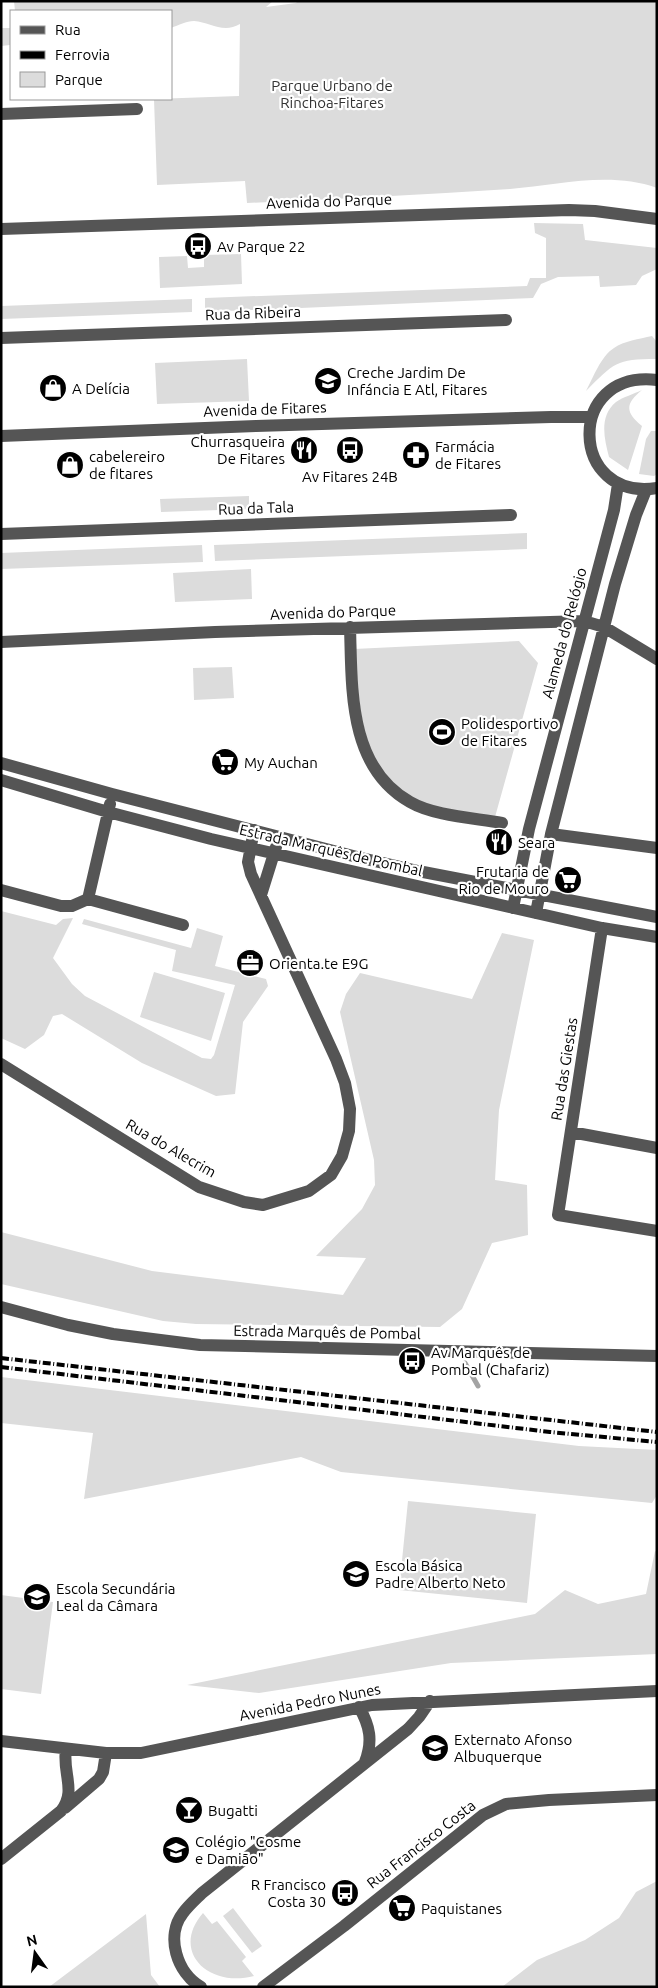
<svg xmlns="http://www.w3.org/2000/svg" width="658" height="1988" font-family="Ubuntu,sans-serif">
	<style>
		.green { fill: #dcdcdc }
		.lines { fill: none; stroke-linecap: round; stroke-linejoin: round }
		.stream { stroke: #a3a3a3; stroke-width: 5 }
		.minor { stroke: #555; stroke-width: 12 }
		.rail { stroke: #000; stroke-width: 4; stroke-dasharray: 8 2.5 1 2.5; stroke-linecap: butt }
		.labels { text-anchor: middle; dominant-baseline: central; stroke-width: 4.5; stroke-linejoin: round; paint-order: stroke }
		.park-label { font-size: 15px; fill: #333; stroke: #fff }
		.street-label { font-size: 15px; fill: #000; stroke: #fff }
		.poi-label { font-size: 15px; fill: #000; stroke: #fff; text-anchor: start }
	</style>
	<rect width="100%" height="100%" fill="#fff"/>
	<path class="green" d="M14,1h259l-7,6 30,-4 2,-2h359v187c-47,-17 -99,-3 -147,1 -88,6 -175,10 -263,14l-2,-22 -88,4 -3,-86 85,-3 1,-72c-17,10 -30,-2 -46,-3 -8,0 -15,4 -23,7v-17h-156z
		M1,28h9v17l-9,1z
		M534,223l49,1 2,16 72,8v21l-15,7 -6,9 -36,2 -1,-11 -41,1 -17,7 -8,14 -328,14v-14l322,-12 3,-8h16v-40l-11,-5z
		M241,254l1,30 -82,4 -1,-31 28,-1 1,12 16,-1v-12z
		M192,299v13l-191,7v-13z
		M652,336l5,6 -1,17c-40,0 -42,4 -70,32 7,-13 15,-35 28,-43 10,-7 25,-9 38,-12z
		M247,359l2,42 -92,3 -2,-41z
		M642,390c-17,14 -17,22 0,36l-14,44 -19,-13c-5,-19 -10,-41 7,-55 7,-5 18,-8 26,-12z
		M651,431h6v43l-3,2 -15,-2 7,-35z
		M249,496v13l-88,3 -1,-13z
		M527,533v16l-312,12 -1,-16z
		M202,545l1,17 -202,7v-16z
		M251,569l1,30 -77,3 -2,-29z
		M519,641l19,22 -43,154c-18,-2 -36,-4 -53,-8 -82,-22 -81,-91 -88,-160z
		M232,667l2,31 -40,2 -1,-32z
		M1,911l55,14 7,-6 10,-1 -20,40 19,26 13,12 117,62 9,1 3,-4 21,-70 -63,-14 4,-21 -94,-26 2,-5 107,29 6,-20 26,8 -8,30 51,13 2,7 -25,36 -8,72 -19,2 -74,-33 -80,-49 -9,2 -9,19 -19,14 -24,-11z
		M502,933l32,7 -35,170 -4,70 32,5 1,50 -36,8 -30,66 -22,18 -244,-3 -33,-3 -162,-37v-52l151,39 191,24 23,-37 -50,-2 46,-47 13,-24 -1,-25 -34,-148 6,-18 14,-21 112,26z
		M154,972l71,21 -14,48 -71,-24z
		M1,1377l578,69 78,4v45l-5,8 -311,-31 -40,-15 -217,42 9,-66 -92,-10z
		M408,1501l128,13 -9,89 -128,-13z
		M655,1551l2,1v102l-206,9 -192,30 -72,-8 348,-71 30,-24 33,14 48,-10z
		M1,1595l52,7 -12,92 -40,-5z
		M657,1881v106h-155l35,-27 48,-20 34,-22 17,-26z
		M233,1908l29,38 -10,7 -29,-37z
		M203,1913l9,11 5,-3 29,36 -4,4 12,15c-46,12 -84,-25 -51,-63z
		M146,1914l5,61 9,12h-111z"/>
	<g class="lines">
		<path class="stream" d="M465,1363l13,23"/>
		<path class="minor" d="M1,114l136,-5
			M1,229l568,-19 26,1 62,8
			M1,338l505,-18
			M657,380c-92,-11 -88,122 0,108
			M1,436l255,-10 295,-9h40
			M1,534l510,-19
			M350,627c2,62 -2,140 60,175 24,14 65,16 92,21
			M1,642l214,-10 369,-11 20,6 53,32
			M1,763l111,31 245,63 61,14 239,46
			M1,780l107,32 103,27 391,89 55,9
			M110,804l-22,95 95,26
			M551,834l106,14
			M1,890l60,16h11l16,-7
			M261,895l15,-48
			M513,908l16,-79 85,-319 4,-26
			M536,913l15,-79 64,-250 21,-69 10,-25
			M602,928l-44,287 99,16
			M1,1064l198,123 45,15 19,3 46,-14 22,-16 11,-19 7,-25 1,-22 -5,-26 -9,-24 -85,-185 -3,-12 6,-32
			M571,1132l86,16
			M1,1307l67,18 45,9 87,11 457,11
			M359,1707c11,19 14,34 6,55
			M1,1741l105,12h35l231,-48 285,-14
			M65,1808l34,-29 4,-7 3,-19
			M1,1859l60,-48c16,-20 1,-38 5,-62
			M201,1987c-24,-14 -36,-51 -18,-74 6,-8 13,-14 19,-20l206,-164 11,-12 11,-16
			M263,1987l81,-61 139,-111 23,-11 43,-4 108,-5"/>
		<path class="rail" d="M1,1358l656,74
			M1,1367l549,65 107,10"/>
	</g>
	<defs>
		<g id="bus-disc" transform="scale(1.4375)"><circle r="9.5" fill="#000" stroke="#fff"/><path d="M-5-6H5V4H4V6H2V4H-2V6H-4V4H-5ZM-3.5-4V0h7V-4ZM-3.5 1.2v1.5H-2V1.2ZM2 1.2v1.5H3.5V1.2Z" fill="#fff"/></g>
		<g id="school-disc" transform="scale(1.4375)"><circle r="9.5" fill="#000" stroke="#fff"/><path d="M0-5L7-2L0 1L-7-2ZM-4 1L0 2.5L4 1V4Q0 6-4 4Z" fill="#fff"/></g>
		<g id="shop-disc" transform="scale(1.4375)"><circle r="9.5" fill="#000" stroke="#fff"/><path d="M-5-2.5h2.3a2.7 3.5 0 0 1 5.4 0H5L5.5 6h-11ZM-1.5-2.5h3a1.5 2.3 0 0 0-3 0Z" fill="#fff"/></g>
		<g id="restaurant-disc" transform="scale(1.4375)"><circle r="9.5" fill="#000" stroke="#fff"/><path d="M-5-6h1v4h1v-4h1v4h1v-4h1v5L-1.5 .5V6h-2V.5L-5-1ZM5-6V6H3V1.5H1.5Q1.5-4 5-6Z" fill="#fff"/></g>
		<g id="pharmacy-disc" transform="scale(1.4375)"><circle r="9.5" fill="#000" stroke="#fff"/><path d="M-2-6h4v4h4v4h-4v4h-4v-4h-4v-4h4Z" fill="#fff"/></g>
		<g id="stadium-disc" transform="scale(1.4375)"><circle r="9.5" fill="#000" stroke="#fff"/><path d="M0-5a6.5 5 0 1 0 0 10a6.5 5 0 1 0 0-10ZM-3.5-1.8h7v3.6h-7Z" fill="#fff"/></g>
		<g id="supermarket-disc" transform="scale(1.4375)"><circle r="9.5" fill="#000" stroke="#fff"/><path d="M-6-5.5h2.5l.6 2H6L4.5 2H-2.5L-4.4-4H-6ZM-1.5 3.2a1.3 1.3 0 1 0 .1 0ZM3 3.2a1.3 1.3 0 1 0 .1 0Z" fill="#fff"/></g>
		<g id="office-disc" transform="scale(1.4375)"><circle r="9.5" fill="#000" stroke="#fff"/><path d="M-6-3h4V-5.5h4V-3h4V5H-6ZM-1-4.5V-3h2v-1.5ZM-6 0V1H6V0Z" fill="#fff"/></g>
		<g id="bar-disc" transform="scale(1.4375)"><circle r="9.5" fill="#000" stroke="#fff"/><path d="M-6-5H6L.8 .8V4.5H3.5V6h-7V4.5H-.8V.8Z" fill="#fff"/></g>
	</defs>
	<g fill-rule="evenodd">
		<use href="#bus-disc" x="198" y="246"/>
		<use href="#school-disc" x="328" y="381"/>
		<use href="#shop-disc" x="53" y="388"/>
		<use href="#restaurant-disc" x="304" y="450"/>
		<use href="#bus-disc" x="350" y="450"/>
		<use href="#pharmacy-disc" x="416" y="455"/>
		<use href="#shop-disc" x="70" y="465"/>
		<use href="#stadium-disc" x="442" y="732"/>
		<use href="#supermarket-disc" x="225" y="762"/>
		<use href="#restaurant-disc" x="499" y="842"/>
		<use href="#supermarket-disc" x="568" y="880"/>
		<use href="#office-disc" x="250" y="963"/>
		<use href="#bus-disc" x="412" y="1361"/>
		<use href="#school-disc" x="356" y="1574"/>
		<use href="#school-disc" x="37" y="1597"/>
		<use href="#school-disc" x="435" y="1748"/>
		<use href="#bar-disc" x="189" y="1810"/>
		<use href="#school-disc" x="176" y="1850"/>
		<use href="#bus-disc" x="345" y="1893"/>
		<use href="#supermarket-disc" x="402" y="1908"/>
	</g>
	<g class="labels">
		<g class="park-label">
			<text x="332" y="85">Parque Urbano de<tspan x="332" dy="17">Rinchoa-Fitares</tspan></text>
		</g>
		<g class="street-label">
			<text transform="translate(329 201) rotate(-2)">Avenida do Parque</text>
			<text transform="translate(253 313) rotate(-2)">Rua da Ribeira</text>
			<text transform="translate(265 409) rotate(-2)">Avenida de Fitares</text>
			<text transform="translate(256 508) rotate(-2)">Rua da Tala</text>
			<text transform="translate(333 612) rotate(-2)">Avenida do Parque</text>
			<text transform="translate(564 633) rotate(-75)">Alameda do Relógio</text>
			<text transform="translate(331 850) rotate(13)">Estrada Marquês de Pombal</text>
			<text transform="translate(564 1069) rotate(-81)">Rua das Giestas</text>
			<text transform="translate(171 1148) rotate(30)">Rua do Alecrim</text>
			<text transform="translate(327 1332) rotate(1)">Estrada Marquês de Pombal</text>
			<text transform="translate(310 1702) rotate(-11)">Avenida Pedro Nunes</text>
			<text transform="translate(421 1844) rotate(-38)">Rua Francisco Costa</text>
		</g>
		<g class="poi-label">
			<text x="217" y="246">Av Parque 22</text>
			<text x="347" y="372">Creche Jardim De<tspan x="347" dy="17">Infáncia E Atl, Fitares</tspan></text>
			<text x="72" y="388">A Delícia</text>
			<text x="285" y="441" text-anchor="end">Churrasqueira<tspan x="285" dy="17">De Fitares</tspan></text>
			<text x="435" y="446">Farmácia<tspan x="435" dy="17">de Fitares</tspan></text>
			<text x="89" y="456">cabelereiro<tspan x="89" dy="17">de fitares</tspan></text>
			<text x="350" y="476" text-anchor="middle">Av Fitares 24B</text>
			<text x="461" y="723">Polidesportivo<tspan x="461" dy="17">de Fitares</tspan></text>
			<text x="244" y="762">My Auchan</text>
			<text x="518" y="842">Seara</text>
			<text x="549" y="871" text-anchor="end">Frutaria de<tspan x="549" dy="17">Rio de Mouro</tspan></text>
			<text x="269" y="963">Orienta.te E9G</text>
			<text x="431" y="1352">Av Marquês de<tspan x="431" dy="17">Pombal (Chafariz)</tspan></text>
			<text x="375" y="1565">Escola Básica<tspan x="375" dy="17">Padre Alberto Neto</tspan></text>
			<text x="56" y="1588">Escola Secundária<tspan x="56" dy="17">Leal da Câmara</tspan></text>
			<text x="454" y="1739">Externato Afonso<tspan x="454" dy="17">Albuquerque</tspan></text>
			<text x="208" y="1810">Bugatti</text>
			<text x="195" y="1841">Colégio "Cosme<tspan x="195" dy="17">e Damião"</tspan></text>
			<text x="326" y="1884" text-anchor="end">R Francisco<tspan x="326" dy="17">Costa 30</tspan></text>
			<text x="421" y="1908">Paquistanes</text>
		</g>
	</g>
	<rect width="658" height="1988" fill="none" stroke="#000000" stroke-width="5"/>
	<rect x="10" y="10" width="162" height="90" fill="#ffffff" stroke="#999999"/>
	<rect x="20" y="26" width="25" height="8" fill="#555555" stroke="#999999"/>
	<text x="55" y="35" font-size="15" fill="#000000">Rua</text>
	<rect x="20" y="51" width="25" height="8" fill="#000000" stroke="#999999"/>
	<text x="55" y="60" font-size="15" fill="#000000">Ferrovia</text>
	<rect x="20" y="72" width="25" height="15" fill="#dcdcdc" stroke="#999999"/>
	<text x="55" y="85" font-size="15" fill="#000000">Parque</text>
	<g transform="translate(35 1953) rotate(346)" stroke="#ffffff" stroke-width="4" paint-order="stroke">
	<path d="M0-4L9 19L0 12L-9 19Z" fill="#000000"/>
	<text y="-8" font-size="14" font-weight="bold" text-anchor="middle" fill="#000000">N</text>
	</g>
</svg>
